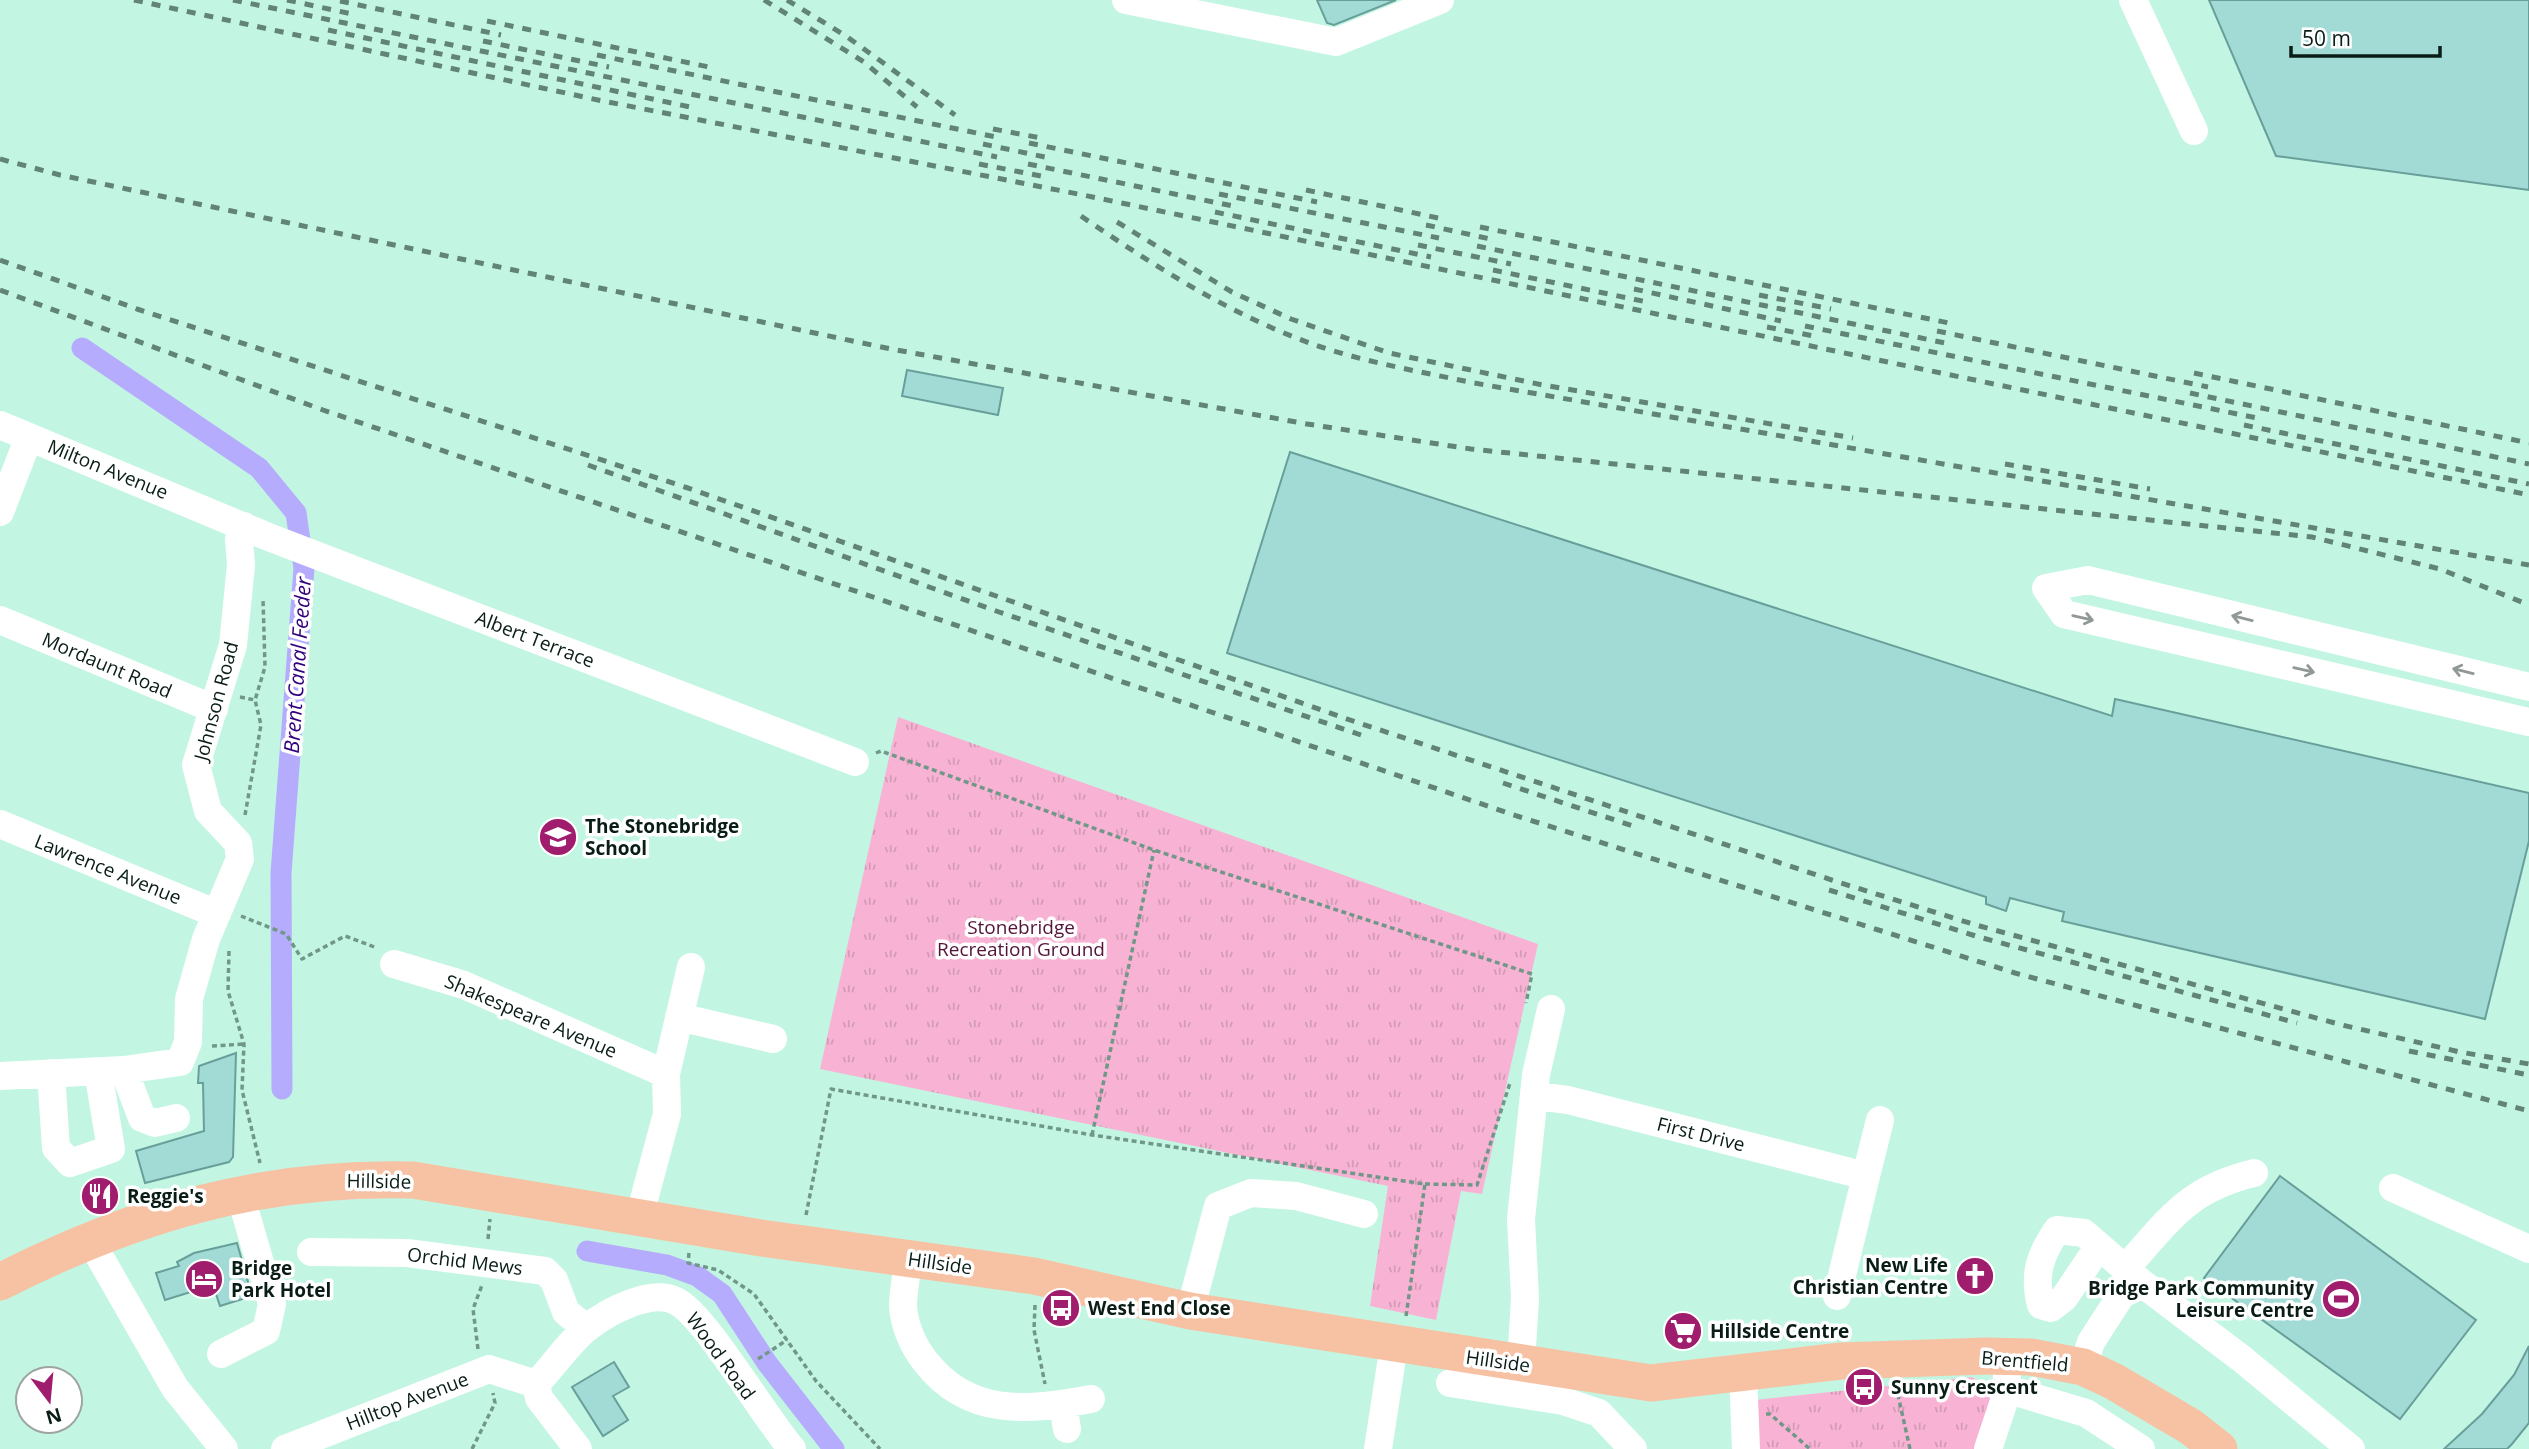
<svg xmlns="http://www.w3.org/2000/svg" width="2529" height="1449" font-family="'Open Sans',sans-serif">
	<style>
		.park { fill: url(#park-tufts) }
		.lines { fill: none; stroke-linecap: round; stroke-linejoin: round }
		.canal { stroke: #b6acfe; stroke-width: 21 }
		.building { fill: #a2dbd6; stroke: #689f9a; stroke-width: 2 }
		.path { stroke: #719789; stroke-width: 3.5; stroke-dasharray: 5 3.5; stroke-linecap: butt }
		.minor { stroke: #fff; stroke-width: 28 }
		.major { stroke: #f7c2a4; stroke-width: 37 }
		.rail { stroke: #618477; stroke-width: 5; stroke-dasharray: 9 9; stroke-linecap: butt }
		.oneway { stroke: #909996 }
		.labels { text-anchor: middle; dominant-baseline: central; stroke-width: 7; stroke-linejoin: round; paint-order: stroke }
		.street-label { font-size: 19px; fill: #091d16; stroke: #fff }
		.poi-label { font-size: 19px; font-weight: bold; fill: #091d16; stroke: #fff; text-anchor: start }
		.park-label { font-size: 19px; fill: #541339; stroke: #fff }
		.water-label { font-size: 21px; font-style: italic; fill: #33007d; stroke: #fff }
	</style>
	<defs>
		<pattern id="park-tufts" width="24" height="20" patternUnits="userSpaceOnUse" patternTransform="scale(1.75)"><rect width="24" height="20" fill="#f8b3d4"/><path d="M3 7l-1-3M5 7V3M7 7l1-3M15 17l-1-3M17 17v-4M19 17l1-3" fill="none" stroke="#d39ab5"/></pattern>
	</defs>
	<rect width="100%" height="100%" fill="#c2f6e2"/>
	<path class="park" d="M898,717l640,227 -56,250 -21,-3 -25,129 -66,-14 18,-120 -568,-117z
		M1972,1377l18,11 2,17 -18,44h-215l-4,-49z"/>
	<g class="lines">
		<path class="canal" d="M82,348l177,120 37,45 8,55 -23,305 1,216
			M587,1251l80,14 30,11 25,18 45,69 67,86"/>
	</g>
	<path class="building" d="M1317,0h79l-62,25 -7,-2z
		M2209,0h320v190l-253,-34z
		M907,370l96,18 -5,27 -96,-19z
		M1290,452l822,264 3,-17 414,94v48l-44,178 -423,-98 2,-9 -54,-14 -4,13 -20,-7v-7l-759,-244z
		M236,1053l-3,104 -4,5 -84,21 -9,-32 68,-20 -1,-48h-5l1,-17z
		M2280,1176l196,144 -76,99 -196,-141z
		M237,1243l15,53 -32,10 -7,-21 -48,15 -9,-27 23,-7 -2,-4 17,-9z
		M2529,1346v77l-17,21 -5,5h-63l38,-35 32,-39z
		M614,1362l15,25 -16,9 15,24 -25,16 -31,-49z"/>
	<g class="lines">
		<path class="path" d="M240,697l15,3
			M876,753l5,-2 273,99 378,124 -6,29
			M245,815l16,-90 -6,-25 10,-33 -2,-68
			M241,916l45,18 16,25 43,-23 32,12
			M229,951l-1,40 16,53 -2,46 18,73
			M212,1046l32,-2
			M1092,1135l62,-285
			M1425,1184l52,1 33,-102
			M806,1215l25,-126 261,46 333,49 -19,132
			M488,1239l2,-20
			M689,1253l-1,10 30,7 36,24 62,87 64,68
			M1035,1305l-1,25 11,54
			M478,1349l-5,-40 9,-24
			M758,1359l29,-19
			M1896,1386l14,63
			M1766,1414h4l40,35
			M472,1449l23,-46 -2,-10"/>
		<path class="minor" d="M1126,0l210,42 104,-42
			M2133,0l61,131
			M0,425l266,111 589,226
			M0,512l29,-75
			M0,620l214,89
			M2529,687l-441,-107 -42,8 18,26 465,108
			M0,824l217,90
			M394,964l70,21 202,89
			M679,1017l94,22
			M124,1070l18,48 13,5 21,-5
			M51,1073l5,75 14,15 41,-14 -13,-78
			M0,1076l124,-6 56,-8 8,-20 1,-43 17,-60 34,-80 -2,-16 -30,-32 -12,-46 37,-120 8,-80 -2,-26 5,-13
			M1536,1096l32,4 298,76 -29,120
			M1866,1176l14,-56
			M2393,1188l136,61
			M639,1218l28,-104 -1,-40 25,-107
			M90,1240l85,148 49,61
			M2099,1246l-35,52 -13,10 -10,-3c-8,-30 -1,-50 16,-75l27,3 59,51
			M311,1252l96,1 138,18 9,9 12,32 20,16
			M908,1258c-1,16 -5,33 -5,48 1,19 10,40 22,55 43,56 102,50 166,38
			M2125,1269c44,-49 62,-80 129,-96
			M1190,1311l28,-105 33,-13 45,3 68,18
			M221,1354l45,-23 6,-27 -32,-110
			M1521,1364l4,-66 -4,-79 15,-144 15,-66
			M2083,1367l8,-25 31,-48 21,-10 99,75 109,90
			M1743,1372l3,77
			M1450,1383l113,18 36,12 34,36
			M536,1384c17,-17 32,-41 51,-56 20,-16 64,-40 89,-27 28,13 89,117 116,148
			M536,1384l3,14 39,51
			M2006,1389l80,24 55,36
			M1063,1404l4,25
			M285,1449l204,-80 47,15
			M1378,1449l16,-104
			M1988,1449l18,-54 1,-22"/>
		<path class="major" d="M0,1282c134,-68 261,-106 413,-102l348,58 273,38 156,35 461,72 190,-22 144,-5 46,1 52,10 30,14 78,46 28,22"/>
		<path class="rail" d="M134,0l464,100 485,95 1446,300
			M233,0l764,157
			M287,0l65,14
			M764,0l100,62 53,45
			M787,0l59,36 109,79
			M340,1l161,34
			M487,21l222,46
			M328,30l362,77
			M483,41l126,26
			M597,55l404,83
			M993,129l48,9
			M1029,143l288,59
			M983,144l62,13
			M0,159l60,16 831,174 416,75 164,25 841,88 128,32 89,36
			M979,164l62,12
			M1028,164l205,42
			M1306,190l137,29
			M1219,194l220,44
			M1215,212l216,45
			M1081,216c75,51 151,100 237,130 51,17 104,26 156,37l1055,182
			M1117,222l115,70 59,27 98,34 154,32 310,53
			M1426,225l69,15
			M1480,227l474,97
			M1418,245l93,19
			M1477,246l473,98
			M0,260l137,49 551,179 665,233 488,162 135,42 366,100 118,27 69,12
			M1493,270l154,32
			M1634,289l147,32
			M0,290l323,120 1194,406 498,157 514,138
			M1759,295l72,14
			M1805,326l457,93
			M1767,327l52,10
			M1937,331l271,56
			M2194,373l335,70
			M2190,393l339,71
			M2244,425l285,59
			M2005,464l145,25
			M588,465l411,147 362,123
			M1503,783l133,44
			M1829,890l150,47 318,86
			M2409,1051l120,24"/>
	</g>
	<defs><path id="oneway-shaft" d="M-6 0H5M1.5-3L5.5 0L1.5 3" fill="none" stroke-width="1.6" stroke-linecap="round" stroke-linejoin="round" transform="scale(1.75)"/></defs>
	<g class="oneway">
		<use href="#oneway-shaft" transform="translate(2083 618) rotate(13)"/>
		<use href="#oneway-shaft" transform="translate(2242 618) rotate(-166)"/>
		<use href="#oneway-shaft" transform="translate(2304 670) rotate(13)"/>
		<use href="#oneway-shaft" transform="translate(2463 671) rotate(-166)"/>
	</g>
	<defs>
		<g id="school-disc" transform="scale(2.0125)"><circle r="9.5" fill="#a01c6d" stroke="#fff"/><path d="M0-5L7-2L0 1L-7-2ZM-4 1L0 2.5L4 1V4Q0 6-4 4Z" fill="#fff"/></g>
		<g id="restaurant-disc" transform="scale(2.0125)"><circle r="9.5" fill="#a01c6d" stroke="#fff"/><path d="M-5-6h1v4h1v-4h1v4h1v-4h1v5L-1.5 .5V6h-2V.5L-5-1ZM5-6V6H3V1.5H1.5Q1.5-4 5-6Z" fill="#fff"/></g>
		<g id="church-disc" transform="scale(2.0125)"><circle r="9.5" fill="#a01c6d" stroke="#fff"/><path d="M-1.2-6h2.4v3.5h3.3v2.4h-3.3V6h-2.4V-.1h-3.3v-2.4h3.3Z" fill="#fff"/></g>
		<g id="hotel-disc" transform="scale(2.0125)"><circle r="9.5" fill="#a01c6d" stroke="#fff"/><path d="M-6-4.5h1.5V1H6V5H4.5V3h-9V5H-6ZM-4 0a1.8 1.8 0 1 1 3.6 0ZM.5 0V-2.5h3Q6-2.5 6 0Z" fill="#fff"/></g>
		<g id="stadium-disc" transform="scale(2.0125)"><circle r="9.5" fill="#a01c6d" stroke="#fff"/><path d="M0-5a6.5 5 0 1 0 0 10a6.5 5 0 1 0 0-10ZM-3.5-1.8h7v3.6h-7Z" fill="#fff"/></g>
		<g id="bus-disc" transform="scale(2.0125)"><circle r="9.5" fill="#a01c6d" stroke="#fff"/><path d="M-5-6H5V4H4V6H2V4H-2V6H-4V4H-5ZM-3.5-4V0h7V-4ZM-3.5 1.2v1.5H-2V1.2ZM2 1.2v1.5H3.5V1.2Z" fill="#fff"/></g>
		<g id="supermarket-disc" transform="scale(2.0125)"><circle r="9.5" fill="#a01c6d" stroke="#fff"/><path d="M-6-5.5h2.5l.6 2H6L4.5 2H-2.5L-4.4-4H-6ZM-1.5 3.2a1.3 1.3 0 1 0 .1 0ZM3 3.2a1.3 1.3 0 1 0 .1 0Z" fill="#fff"/></g>
	</defs>
	<g fill-rule="evenodd">
		<use href="#school-disc" x="558" y="837"/>
		<use href="#restaurant-disc" x="100" y="1196"/>
		<use href="#church-disc" x="1975" y="1276"/>
		<use href="#hotel-disc" x="204" y="1279"/>
		<use href="#stadium-disc" x="2341" y="1299"/>
		<use href="#bus-disc" x="1061" y="1308"/>
		<use href="#supermarket-disc" x="1683" y="1331"/>
		<use href="#bus-disc" x="1864" y="1387"/>
	</g>
	<g class="labels">
		<g class="street-label">
			<text transform="translate(108 469) rotate(22)">Milton Avenue</text>
			<text transform="translate(535 639) rotate(21)">Albert Terrace</text>
			<text transform="translate(107 665) rotate(23)">Mordaunt Road</text>
			<text transform="translate(216 701) rotate(-75)">Johnson Road</text>
			<text transform="translate(108 869) rotate(22)">Lawrence Avenue</text>
			<text transform="translate(531 1016) rotate(23)">Shakespeare Avenue</text>
			<text transform="translate(1701 1134) rotate(14)">First Drive</text>
			<text transform="translate(379 1181) rotate(1)">Hillside</text>
			<text transform="translate(465 1261) rotate(7)">Orchid Mews</text>
			<text transform="translate(940 1263) rotate(8)">Hillside</text>
			<text transform="translate(721 1356) rotate(54)">Wood Road</text>
			<text transform="translate(1498 1361) rotate(8)">Hillside</text>
			<text transform="translate(2025 1361) rotate(5)">Brentfield</text>
			<text transform="translate(407 1401) rotate(-21)">Hilltop Avenue</text>
		</g>
		<g class="poi-label">
			<text x="585" y="826">The Stonebridge<tspan x="585" dy="22">School</tspan></text>
			<text x="127" y="1196">Reggie's</text>
			<text x="1948" y="1265" text-anchor="end">New Life<tspan x="1948" dy="22">Christian Centre</tspan></text>
			<text x="231" y="1268">Bridge<tspan x="231" dy="22">Park Hotel</tspan></text>
			<text x="2314" y="1288" text-anchor="end">Bridge Park Community<tspan x="2314" dy="22">Leisure Centre</tspan></text>
			<text x="1088" y="1308">West End Close</text>
			<text x="1710" y="1331">Hillside Centre</text>
			<text x="1891" y="1387">Sunny Crescent</text>
		</g>
		<g class="park-label">
			<text x="1021" y="927">Stonebridge<tspan x="1021" dy="22">Recreation Ground</tspan></text>
		</g>
		<g class="water-label">
			<text transform="translate(297 665) rotate(-86)">Brent Canal Feeder</text>
		</g>
	</g>
	<g transform="translate(49 1400) rotate(164)"><circle r="33" fill="#ffffff" stroke="#9da5a2" stroke-width="2"/>
	<path d="M0-5L12 26L0 18L-12 26Z" fill="#a01c6d"/>
	<text y="-10" font-size="19" font-weight="bold" text-anchor="middle" fill="#091d16">N</text>
	</g>
	<path d="M2291 46v10h149v-10" fill="none" stroke="#091d16" stroke-width="3.5"/>
	<text x="2302" y="46" font-size="21" fill="#091d16" stroke="#ffffff" stroke-width="5" paint-order="stroke">50 m</text>
</svg>
